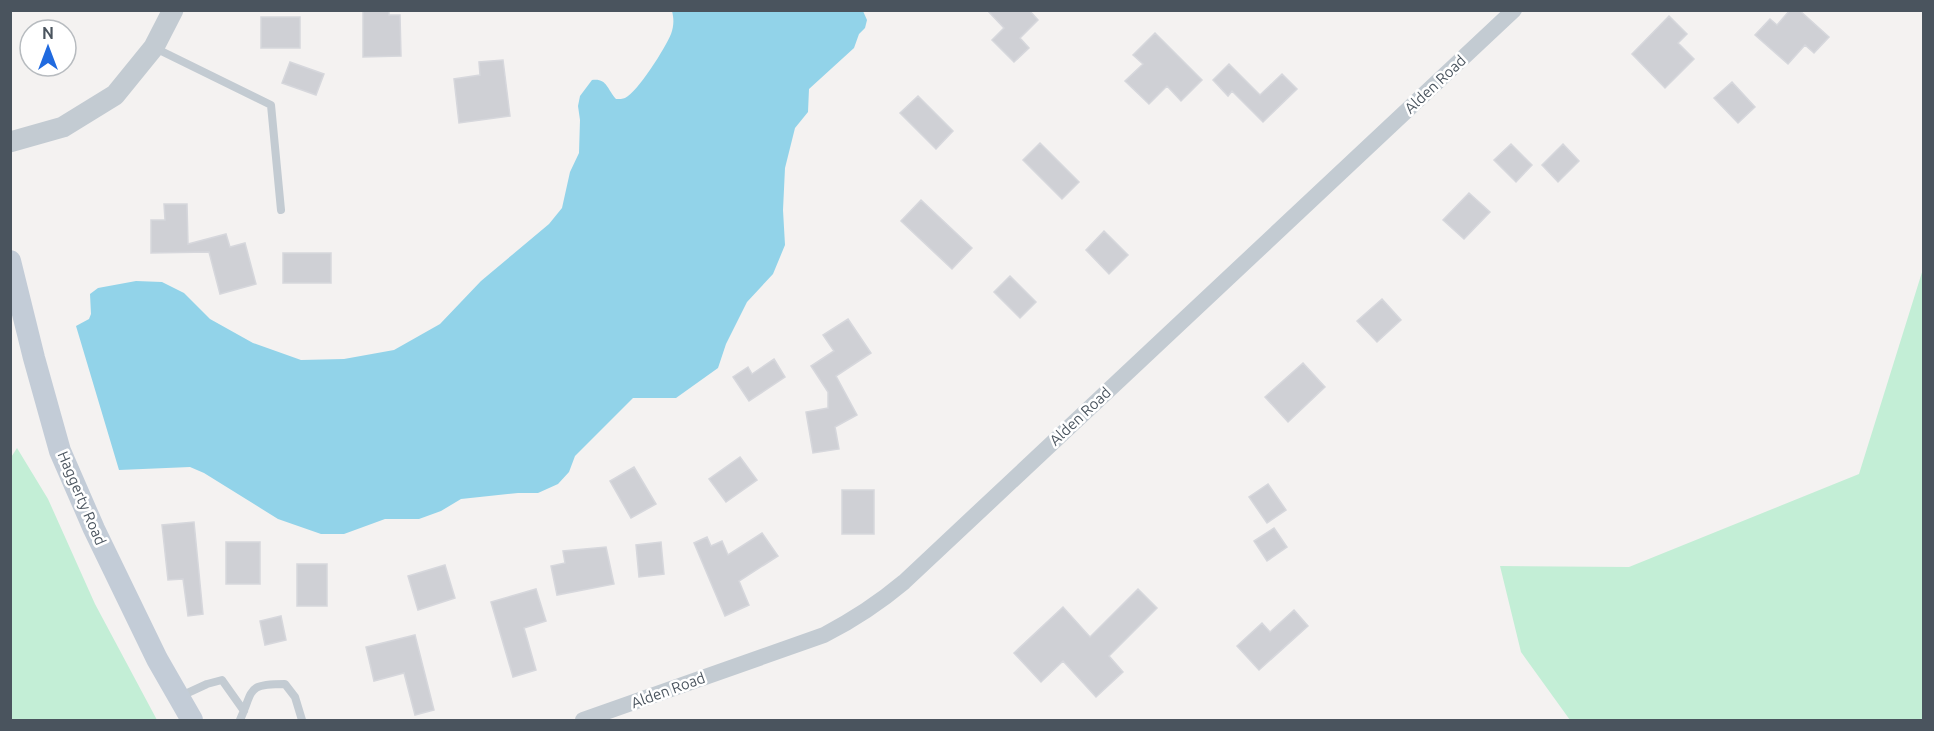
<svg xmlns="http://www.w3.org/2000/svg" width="1934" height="731" font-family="Ubuntu,sans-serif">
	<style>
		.green { fill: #c3eed6 }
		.water { fill: #92d3e9 }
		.building { fill: #cfd0d5; stroke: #d6d7dc; stroke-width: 1.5 }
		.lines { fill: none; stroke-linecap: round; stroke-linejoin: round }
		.service { stroke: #c3cbd2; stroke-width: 8 }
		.minor { stroke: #c3cbd2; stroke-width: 16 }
		.tertiary { stroke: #c3cbd2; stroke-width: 21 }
		.secondary { stroke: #c3ccd7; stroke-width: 22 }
		.labels { text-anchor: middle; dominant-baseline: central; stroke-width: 5; stroke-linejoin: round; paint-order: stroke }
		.street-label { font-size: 15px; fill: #4a545e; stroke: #fff }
	</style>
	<rect width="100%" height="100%" fill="#f4f2f1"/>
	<path class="green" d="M1923,269v451h-353l-49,-68 -21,-86 129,1 230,-93z
		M17,448l31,51 47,105 62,116h-146l-1,-261z"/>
	<path class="water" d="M672,11h191l4,9 -2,8 -6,6 -5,14 -45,41 -1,23 -13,16 -10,40 -2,42 2,35 -12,29 -26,28 -21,42 -8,24 -42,30h-43l-58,58 -6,16 -11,12 -20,9h-20l-57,6 -20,12 -22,8h-34l-41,15h-23l-43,-15 -74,-46 -14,-6 -71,3 -43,-144 13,-7 2,-5 -1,-20 8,-6 38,-7 26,1 22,11 26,26 43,24 48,17 43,-1 50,-9 46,-26 41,-43 68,-57 13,-16 8,-36 9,-19 1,-33 -2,-14 2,-10 12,-16c15,-2 15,9 24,19 3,0 7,0 9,-1 12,-5 41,-51 46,-64 3,-8 3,-15 1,-23z"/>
	<path class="building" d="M363,10h26v5h11l1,41 -38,1z
		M987,10h42l9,10 -18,18 9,10 -15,14 -22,-22 12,-12z
		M1790,10h9l30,27 -15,16 -9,-8 -17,19 -33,-29 15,-16 7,6z
		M1669,16l18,18 -9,9 16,16 -29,29 -33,-34z
		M261,17h39v31h-39z
		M1155,33l47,47 -21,21 -14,-15 -18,18 -24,-23 18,-17 -10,-9z
		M503,60l7,56 -51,7 -5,-44 26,-4 -1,-13z
		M290,62l34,12 -8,21 -34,-12z
		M1229,64l31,31 22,-21 15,15 -34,33 -31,-31 -4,5 -15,-16z
		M1732,82l23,25 -17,16 -24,-25z
		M918,96l35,35 -17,18 -36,-36z
		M1040,143l39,39 -17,17 -39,-39z
		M1511,144l21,21 -16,17 -22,-22z
		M1563,144l16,17 -21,21 -16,-17z
		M1469,193l21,19 -26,27 -21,-19z
		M921,200l51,48 -20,21 -51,-48z
		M164,204h23l1,40 38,-10 4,13 15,-4 11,41 -36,10 -11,-42 -58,1v-33h14z
		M1104,231l24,24 -19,19 -23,-24z
		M283,253h48v30h-48z
		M1010,276l26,26 -16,16 -26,-26z
		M1382,299l19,21 -24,22 -20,-21z
		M848,319l23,34 -35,23 21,39 -22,12 4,22 -26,4 -7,-41 22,-4v-16l-17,-26 23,-15 -11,-16z
		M774,359l11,18 -36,24 -16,-24 15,-10 4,7z
		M1303,363l22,24 -37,35 -23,-25z
		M740,457l17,23 -31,22 -17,-23z
		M634,467l22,37 -25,14 -21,-37z
		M1268,484l18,26 -19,13 -18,-26z
		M842,490h32v44h-32z
		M194,522l9,92 -15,2 -5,-37 -15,1 -6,-55z
		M1274,528l13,19 -20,14 -13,-20z
		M762,533l16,23 -39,25 10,24 -24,11 -31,-73 13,-6 4,9 11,-5 6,14z
		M226,542h34v42h-34z
		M661,542l3,32 -25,3 -3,-32z
		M606,547l8,37 -57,11 -6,-29 14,-3 -2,-12z
		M297,564h30v42h-30z
		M445,565l10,33 -37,12 -10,-34z
		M536,589l10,32 -22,7 12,42 -23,7 -22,-75z
		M1138,589l19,19 -48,48 14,16 -27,25 -33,-36 -22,21 -27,-29 49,-46 27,30z
		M1294,610l14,16 -49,44 -22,-24 25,-23 8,9z
		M281,616l5,24 -21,5 -5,-24z
		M415,635l19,75 -19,5 -11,-42 -30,8 -8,-34z"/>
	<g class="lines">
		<path class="service" d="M155,48l116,57 10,105
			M181,696l26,-12 15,-4 22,31
			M240,720c14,-31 6,-36 45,-36l10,13 7,23"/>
		<path class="minor" d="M583,720l241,-85c29,-15 55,-32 80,-53l610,-572"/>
		<path class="tertiary" d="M10,142l53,-15 52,-32 39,-48 19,-37"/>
		<path class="secondary" d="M10,261l24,97 26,93 34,78 63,130 35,61"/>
	</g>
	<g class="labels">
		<g class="street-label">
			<text transform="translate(1435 84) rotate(-43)">Alden Road</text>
			<text transform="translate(1080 416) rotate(-43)">Alden Road</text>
			<text transform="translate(82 498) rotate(67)">Haggerty Road</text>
			<text transform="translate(668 690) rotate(-20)">Alden Road</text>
		</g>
	</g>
	<rect width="1934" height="731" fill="none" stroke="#4a545e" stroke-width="24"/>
	<g transform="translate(48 48)"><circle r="28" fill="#ffffff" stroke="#b7bbbf" stroke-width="1.5"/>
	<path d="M0-4.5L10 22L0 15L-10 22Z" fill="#206adf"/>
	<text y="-9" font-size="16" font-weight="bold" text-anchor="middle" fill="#4a545e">N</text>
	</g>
</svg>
